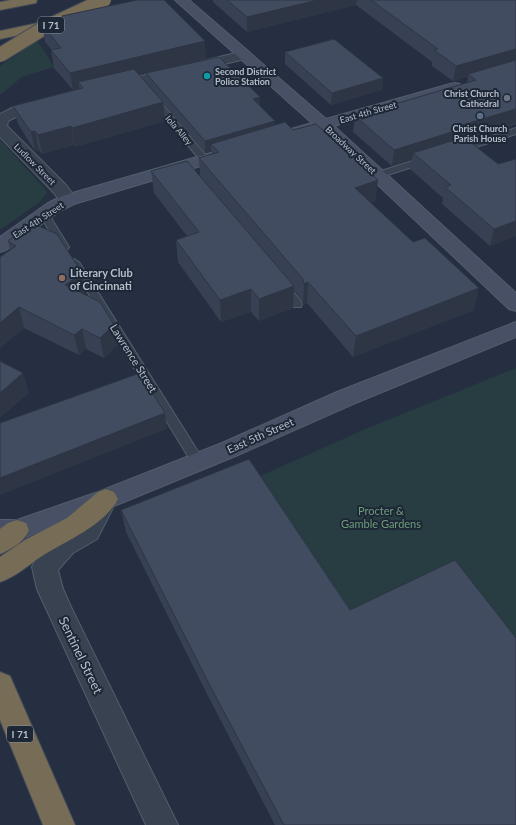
<svg xmlns="http://www.w3.org/2000/svg" width="516" height="825" font-family="Lato,sans-serif">
	<style>
		.green { fill: #273d42 }
		.lines { fill: none; stroke-linecap: round; stroke-linejoin: round }
		.lane-casing { stroke: #545d6b; stroke-width: 2 }
		.street-casing { stroke: #545d6b; stroke-width: 2 }
		.secondary-casing { stroke: #545d6b; stroke-width: 2 }
		.highway-casing { stroke: #414a58; stroke-width: 2 }
		.lane { fill: #394251; fill-rule: evenodd }
		.street { fill: #394251; fill-rule: evenodd }
		.secondary { fill: #475064; fill-rule: evenodd }
		.highway { fill: #776c56; fill-rule: evenodd }
		.highway-bridge-casing { stroke: #414a58; stroke-width: 16; stroke-linecap: butt }
		.highway-bridge { stroke: #776c56; stroke-width: 14 }
		.wall { fill: #384153; fill-rule: evenodd }
		.shaded-wall { fill: #2e3544 }
		.building { fill: #414c61; stroke: #2e3544 }
		.culture-dot { fill: #0f9aa8; stroke: #1e2736; stroke-width: 1.5 }
		.worship-dot { fill: #6b7280; stroke: #1e2736; stroke-width: 1.5 }
		.service-dot { fill: #5c6f8a; stroke: #1e2736; stroke-width: 1.5 }
		.education-dot { fill: #8d6e63; stroke: #1e2736; stroke-width: 1.5 }
		.labels { text-anchor: middle; dominant-baseline: central; stroke-width: 4; stroke-linejoin: round; paint-order: stroke }
		.far-poi-label { font-size: 9px; font-weight: bold; fill: #b6bdcb; stroke: #1e2736; text-anchor: start }
		.far-street-label { font-size: 9px; fill: #b6bdcb; stroke: #1e2736 }
		.shield { fill: #1e2736; stroke: #88909e; stroke-width: 1 }
		.shield-label { font-size: 10px; font-weight: bold; fill: #b6bdcb }
		.poi-label { font-size: 11px; font-weight: bold; fill: #b6bdcb; stroke: #1e2736; text-anchor: start }
		.street-label { font-size: 11px; fill: #b6bdcb; stroke: #1e2736 }
		.park-label { font-size: 11px; fill: #6d9d7b; stroke: #1e2736 }
		.near-street-label { font-size: 13px; fill: #b6bdcb; stroke: #1e2736 }
	</style>
	<rect width="100%" height="100%" fill="#252f41"/>
	<path class="green" d="M37,40l17,27 -32,10 -22,18v-29z
		M0,140l45,49 2,4 -7,9 -40,28z
		M516,368v315l-163,-44 -104,-158 121,-54z"/>
	<g class="lines">
		<g class="lane-casing">
			<path id="lane" d="M151,98h6l51,60 1,2 -1,2h-6l-51,-60 -1,-2z
				M516,128v6l-55,18 -3,1 -4,-3 1,-2z
				M425,157l4,3 -1,2 -50,16 -5,-3 2,-2z
				M42,213l9,5 18,29 -1,2h-8l-16,-27 -7,-6z
				M74,259l5,3 123,196 2,4 -2,4 -4,1 -4,-1 -125,-204z
				M283,284l4,1 14,16 1,3 -1,3h-8l-14,-18 -1,-2z"/>
		</g>
		<g class="street-casing">
			<path id="street" d="M244,51l5,1 2,3 -2,3 -136,33 -5,-1 -2,-3 2,-3z
				M43,100l5,2 3,3 -3,3 -26,6 -14,7 -1,5 59,59 11,15 -3,4 -6,1 -6,-1 -8,-11 -54,-56v-23l12,-6z
				M105,490l8,3 4,7 -20,39 -24,14 -15,17 5,19 8,18 107,218h-32l-109,-236 -5,-22 4,-8 19,-22 24,-12 18,-32z"/>
		</g>
		<g class="secondary-casing">
			<path id="secondary" d="M175,0h14l137,119 124,-35 5,-1 5,1 2,3 -2,3 -126,36 182,167v18l-7,-2 -189,-179 -30,9 -6,-2 -2,-3 2,-3 28,-8z
				M228,148l6,2 2,3 -2,3 -160,48 -14,7 -54,39 -6,2v-15l48,-34 14,-7z
				M516,322v15l-163,67 -115,51 -124,51 -97,34h-17v-20h17l81,-28 124,-49 115,-51z"/>
		</g>
		<g class="highway-casing">
			<path id="highway" d="M11,0h26l-1,3 -36,7v-8z
				M57,19l5,1 2,3 -2,3 -62,13v-8z
				M106,489l8,3 4,7c-13,26 -52,42 -76,57 -14,9 -26,21 -42,26v-25l25,-17 42,-22 31,-26z
				M17,520l9,3 3,7c-5,12 -17,19 -29,24v-25l8,-6z
				M0,672l10,4 65,149h-32l-43,-105z"/>
		</g>
		<use href="#lane" class="lane"/>
		<use href="#street" class="street"/>
		<use href="#secondary" class="secondary"/>
		<use href="#highway" class="highway"/>
		<g class="highway-bridge-casing">
			<path id="highway-bridge" d="M0,55l44,-27 60,-28"/>
		</g>
		<use href="#highway-bridge" class="highway-bridge"/>
	</g>
	<path class="wall" d="M213,0h303v124l-50,15 32,25 18,-5v77l-26,10 -48,-42 1,-6 -33,-29 2,-9 -20,6 -39,-34 2,-16 112,-33 1,-6 -15,4 -21,-15v-4l-76,-57 -109,27 -34,-30z
		M62,16l144,43 -49,12 103,26v8l15,20 18,5 85,50 -3,21 -4,2 103,107 -121,47 -46,-54 -4,2 -1,-5 -8,-10 -1,18 -34,13 -8,-9 -30,10 -43,-60 -2,-22 11,-4 -33,-43 -3,-22 49,4 -1,-17 13,-4 -1,-3 -6,2 -42,-49 2,17 -90,26 -1,-2 -32,9 -3,-4 -4,1 -17,-27 -5,-18 60,-16 -19,-22 -3,-18h1l-7,-8 -3,-18 20,-5zM146,74l1,10 -8,-9z
		M285,52l98,26 -1,12 -51,15 -46,-41z
		M8,241l74,32 4,20 -2,2 30,30 4,20 -14,13 -18,-9 -7,6 -55,-27 -24,20 10,-98z
		M121,510l229,100 166,215h-241l-66,-127 -83,-166z"/>
	<path class="shaded-wall" d="M318,0h39l-1,5 -109,27v-15z
		M205,41l1,18 -123,30v-1l-5,-6 2,8 -7,1 -3,-18z
		M516,49v13l-48,12v3l-15,4 3,-15z
		M383,78l-1,12 -51,15 1,-12z
		M260,97v12l-7,-10z
		M163,102l2,19 -90,26 -3,-19z
		M516,109v14l-63,20 -40,10 -1,7 -20,6 2,-16 58,-22z
		M275,121v11l-64,12v7l-6,2v-12z
		M71,126l3,19 -32,9 -4,-19z
		M35,131l4,19 -4,1 -4,-19z
		M378,180l-3,21 -22,8 2,-21z
		M516,221v15l-26,10 4,-17z
		M82,273l4,20 -17,12 -4,-20z
		M308,282l-1,21 -4,2 1,-21z
		M294,286l-1,22 -34,13v-22z
		M479,288l-5,22 -121,47 3,-21z
		M251,289v23l-30,10 -1,-22z
		M19,307l5,21 -24,20v-25z
		M114,325l4,20 -14,13 -4,-20z
		M82,329l4,20 -7,6 -5,-20z
		M23,373l6,20 -29,25v-25z
		M165,413l2,16 -167,66v-17z"/>
	<path class="building" d="M137,0h27l41,41 -135,32 -19,-23 10,-2 -19,-24 21,-6 -1,-2z
		M227,0h91l-71,17z
		M371,0h145v49l-60,17 -22,-16 4,-1z
		M334,39l49,39 -51,15 -47,-41z
		M219,57l41,40 -7,2 22,22 -70,20 -59,-68z
		M516,60v49l-64,19 3,3 -61,19 -39,-34 121,-36 -8,-6z
		M134,69l29,33 -91,26 -1,-2 -33,9 -3,-4 -4,1 -18,-26 70,-18 -5,-6z
		M285,122l8,8 23,-6 62,56 -23,8 58,54 12,-4 54,50 -123,48 -48,-54 -4,2 -1,-5 -104,-121 20,-6 -8,-8z
		M464,137l34,27 18,-5v62l-22,8 -49,-42 6,-2 -38,-32z
		M187,161l107,125 -35,13 -8,-10 -31,11 -44,-60 23,-8 -48,-61z
		M32,223l25,11 25,39 -17,12 35,17 14,23 -14,13 -18,-9 -8,6 -55,-28 -19,16v-66l16,-11 -8,-5z
		M0,361l23,12 -23,20z
		M140,373l25,40 -165,65v-55z
		M249,459l101,151 105,-50 61,78v187h-232l-77,-145 -86,-170z"/>
	<circle class="culture-dot" cx="207" cy="76" r="4"/>
	<circle class="worship-dot" cx="507" cy="98" r="4"/>
	<circle class="service-dot" cx="480" cy="116" r="4"/>
	<circle class="education-dot" cx="62" cy="278" r="4"/>
	<g class="labels">
		<g class="far-poi-label">
			<text x="215" y="71">Second District<tspan x="215" dy="10">Police Station</tspan></text>
			<text x="499" y="93" text-anchor="end">Christ Church<tspan x="499" dy="10">Cathedral</tspan></text>
			<text x="480" y="128" text-anchor="middle">Christ Church<tspan x="480" dy="10">Parish House</tspan></text>
		</g>
		<g class="far-street-label">
			<text transform="translate(368 112) rotate(-16)">East 4th Street</text>
			<text transform="translate(179 130) rotate(49)">Iola Alley</text>
			<text transform="translate(351 150) rotate(43)">Broadway Street</text>
			<text transform="translate(35 164) rotate(45)">Ludlow Street</text>
			<text transform="translate(38 220) rotate(-33)">East 4th Street</text>
		</g>
		<g class="shield">
			<rect x="38" y="17" width="26" height="16" rx="3"/>
			<rect x="7" y="726" width="26" height="16" rx="3"/>
		</g>
		<g class="shield-label">
			<text x="51" y="25">I 71</text>
			<text x="20" y="734">I 71</text>
		</g>
		<g class="poi-label">
			<text x="70" y="272">Literary Club<tspan x="70" dy="13">of Cincinnati</tspan></text>
		</g>
		<g class="street-label">
			<text transform="translate(134 358) rotate(58)">Lawrence Street</text>
			<text transform="translate(260 435) rotate(-24)">East 5th Street</text>
		</g>
		<g class="park-label">
			<text x="381" y="510">Procter &amp;<tspan x="381" dy="13">Gamble Gardens</tspan></text>
		</g>
		<g class="near-street-label">
			<text transform="translate(81 655) rotate(64)">Sentinel Street</text>
		</g>
	</g>
</svg>
